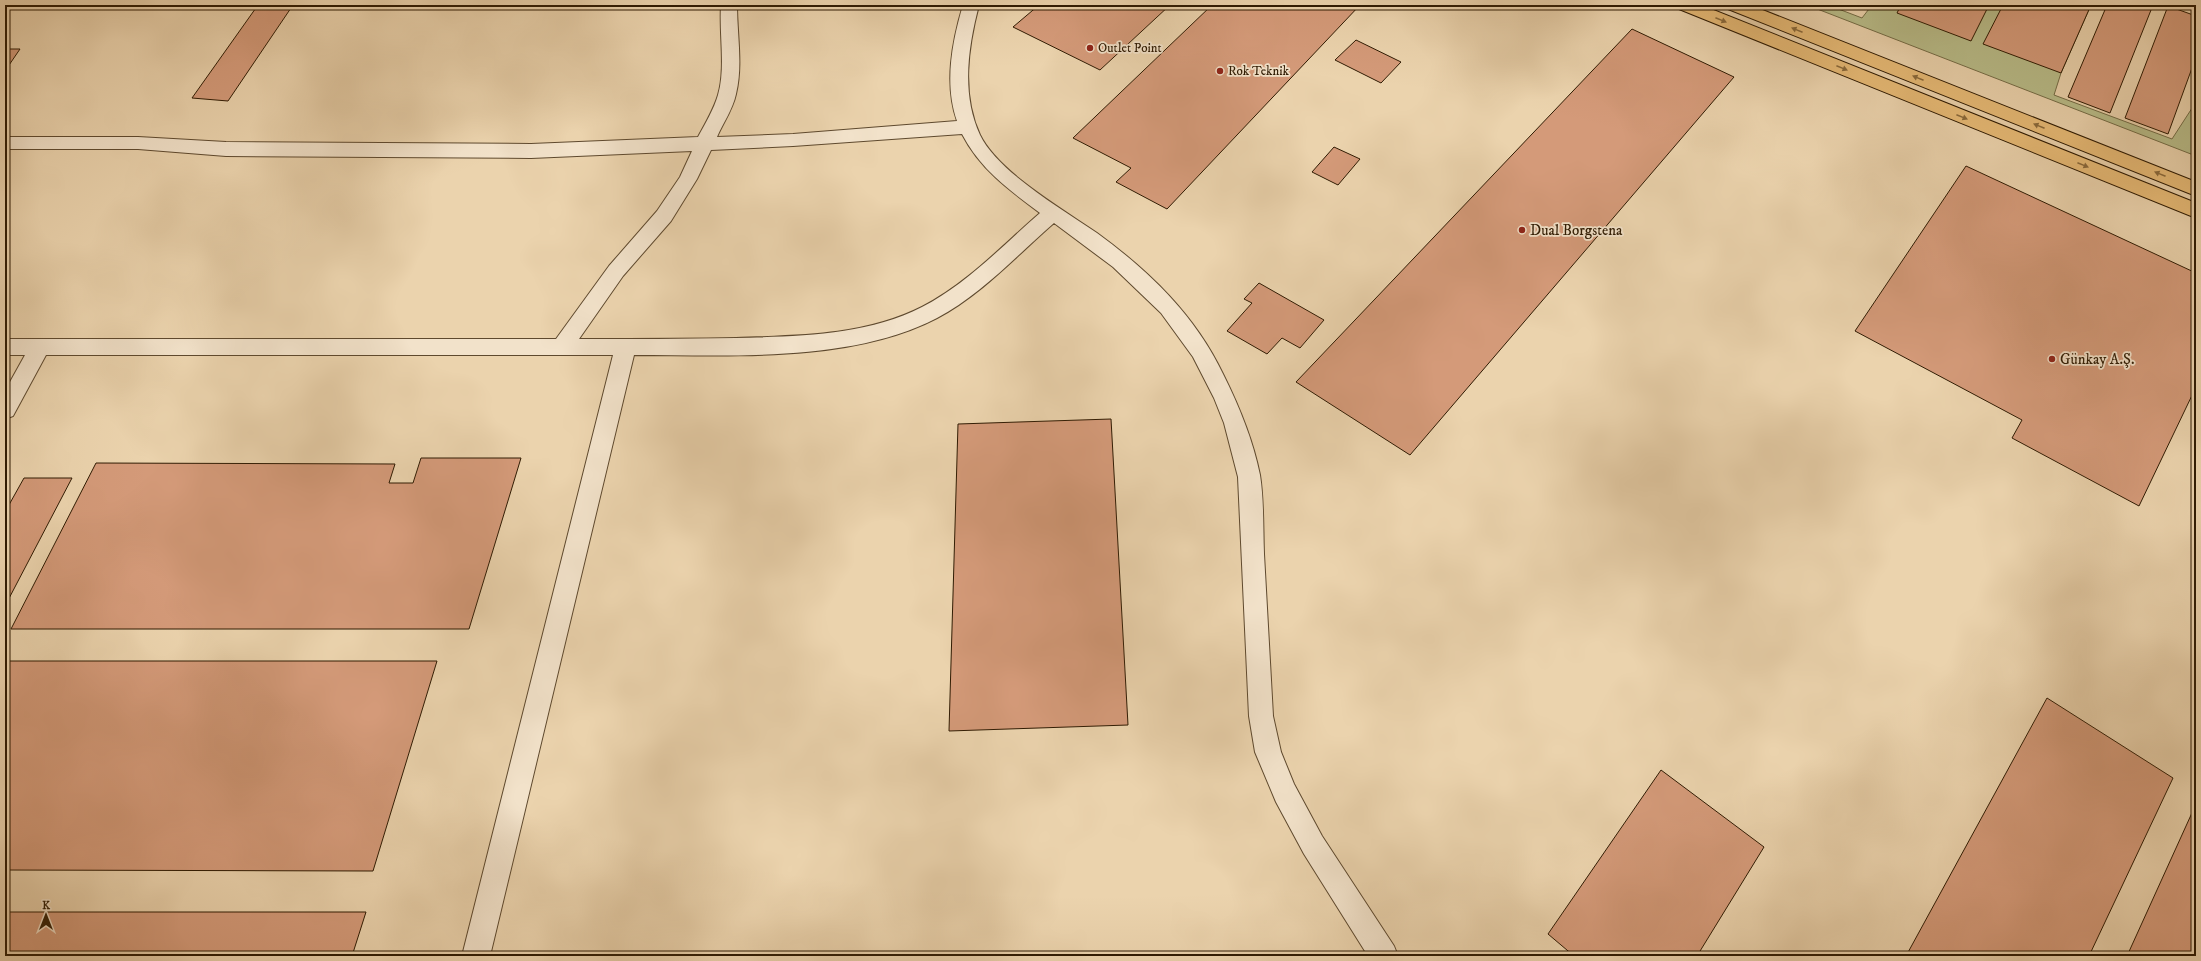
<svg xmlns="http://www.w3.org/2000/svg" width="2201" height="961" font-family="'IM FELL DW Pica',serif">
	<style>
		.green { fill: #b8bc89; stroke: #746c46 }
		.building { fill: #d49a79; stroke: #2f1b03 }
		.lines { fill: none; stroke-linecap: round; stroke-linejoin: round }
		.minor-casing { stroke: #5e492e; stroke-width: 2 }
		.major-casing { stroke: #2f1b03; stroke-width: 2 }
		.minor { fill: #f2e2ca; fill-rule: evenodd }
		.major { fill: #e6ba76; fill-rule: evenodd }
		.oneway { fill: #8a6a3c }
		.poi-dot { fill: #8f2418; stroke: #f2e2ca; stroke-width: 1.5 }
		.labels { text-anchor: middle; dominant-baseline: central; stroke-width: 3.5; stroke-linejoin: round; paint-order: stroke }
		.far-poi-label { font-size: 13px; fill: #2f1b03; stroke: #f2e2ca; text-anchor: start }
		.poi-label { font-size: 15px; fill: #2f1b03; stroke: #f2e2ca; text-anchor: start }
	</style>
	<rect width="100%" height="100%" fill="#ebd3ad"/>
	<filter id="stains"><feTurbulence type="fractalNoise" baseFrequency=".005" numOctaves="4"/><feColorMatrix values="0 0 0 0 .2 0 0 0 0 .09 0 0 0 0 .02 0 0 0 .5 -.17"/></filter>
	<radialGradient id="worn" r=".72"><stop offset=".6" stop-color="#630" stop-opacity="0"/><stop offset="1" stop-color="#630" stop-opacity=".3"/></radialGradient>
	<path class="green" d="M1807,5h21l34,13 10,-13h219l-30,68 -7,22 118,44 24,-37v54z"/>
	<path class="building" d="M258,5h35l-65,96 -36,-3z
		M1039,5h131l-70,65 -87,-43z
		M1212,5h148l-193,204 -51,-27 15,-14 -58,-30z
		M1901,5h88l-18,36 -74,-28z
		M2003,5h88l-30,68 -78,-29z
		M2107,5h46l-43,108 -42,-16z
		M2168,6l28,10v41l-28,77 -43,-16z
		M1632,29l102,48 -324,378 -114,-73z
		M1356,40l45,22 -20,21 -46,-23z
		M5,49h15l-15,22z
		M1334,147l26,12 -22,26 -26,-13z
		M1966,166l230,107v114l-57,119 -127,-68 10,-18 -167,-89z
		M1259,283l65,37 -24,28 -18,-10 -15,16 -40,-23 25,-28 -8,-4z
		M1111,419l17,306 -179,6 9,-307z
		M421,458h100l-52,171h-458l85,-166 299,1 -6,19h24z
		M24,478h48l-67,128v-94z
		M5,661h432l-64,210 -368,-1z
		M2047,698l126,80 -84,178h-183z
		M1661,770l103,77 -67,109h-123l-26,-22z
		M2196,804v152h-69z
		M5,912h361l-14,44h-347z"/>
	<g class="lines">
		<g class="minor-casing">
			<path id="minor" d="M721,5h16c0,30 6,60 -1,89 -3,15 -13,29 -19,43l76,-3 164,-13c-13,-37 -5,-79 6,-116h16c-11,42 -18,89 1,130 18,37 82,74 117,98 52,38 98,82 126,141 16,32 30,66 37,101 4,25 3,53 4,79 3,54 6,108 9,162l8,36 13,32 28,52 72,110 4,10h-30l-64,-102 -28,-52 -21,-50 -6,-36 -11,-239 -14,-54 -10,-25 -21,-41 -32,-44 -48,-46 -59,-44c-37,32 -73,72 -117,95 -86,45 -208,37 -303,37l-144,601h-28l151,-601h-567l-33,61 -8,3v-28l20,-36h-20v-16h551l53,-73 48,-55 23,-34 12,-26 -161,7 -305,-2 -88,-7h-133v-12h133l88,5 305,2 167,-7c7,-13 16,-28 20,-42 8,-27 1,-61 3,-90zM962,134c18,35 47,56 78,79 -37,32 -73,71 -118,94 -57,29 -123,29 -186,31 -52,1 -105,1 -157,1l44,-63 48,-55 26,-42 14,-29 82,-4z"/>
		</g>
		<g class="major-casing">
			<path id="major" d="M1677,5h24l495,198v15l-517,-209z
				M1726,5h24l446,177v14l-468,-187z"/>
		</g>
		<use href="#minor" class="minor"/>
		<use href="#major" class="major"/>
	</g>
	<defs><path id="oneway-solid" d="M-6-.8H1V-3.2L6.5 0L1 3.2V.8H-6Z"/></defs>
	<g class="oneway">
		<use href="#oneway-solid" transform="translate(1721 20) rotate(22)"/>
		<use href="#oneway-solid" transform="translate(1797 30) rotate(-158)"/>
		<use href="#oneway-solid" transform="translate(1842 68) rotate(22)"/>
		<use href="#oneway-solid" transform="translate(1918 78) rotate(-158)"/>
		<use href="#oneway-solid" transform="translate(1962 117) rotate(22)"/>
		<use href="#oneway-solid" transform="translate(2039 126) rotate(-158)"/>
		<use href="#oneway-solid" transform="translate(2083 165) rotate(22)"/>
		<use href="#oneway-solid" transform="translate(2160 174) rotate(-158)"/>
	</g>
	<g class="poi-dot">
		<circle cx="1090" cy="48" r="4"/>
		<circle cx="1220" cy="71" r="4"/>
		<circle cx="1522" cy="230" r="4"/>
		<circle cx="2052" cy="359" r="4"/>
	</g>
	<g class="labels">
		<g class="far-poi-label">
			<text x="1098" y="48">Outlet Point</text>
			<text x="1228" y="71">Rok Teknik</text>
		</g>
		<g class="poi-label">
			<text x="1530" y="230">Dual Borgstena</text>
			<text x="2060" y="359">Günkay A.Ş.</text>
		</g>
	</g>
	<rect width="2201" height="961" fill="none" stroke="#ebd3ad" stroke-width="20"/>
	<rect x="6" y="6" width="2189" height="949" fill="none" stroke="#2f1b03" stroke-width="2"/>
	<rect x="10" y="10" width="2181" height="941" fill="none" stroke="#2f1b03"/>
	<g transform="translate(46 915)" stroke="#f2e2ca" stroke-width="3" paint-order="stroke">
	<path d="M0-3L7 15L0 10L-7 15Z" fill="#2f1b03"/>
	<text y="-6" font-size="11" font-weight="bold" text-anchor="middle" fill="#2f1b03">K</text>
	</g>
	<rect width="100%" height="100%" filter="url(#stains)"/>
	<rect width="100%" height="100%" fill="url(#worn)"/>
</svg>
